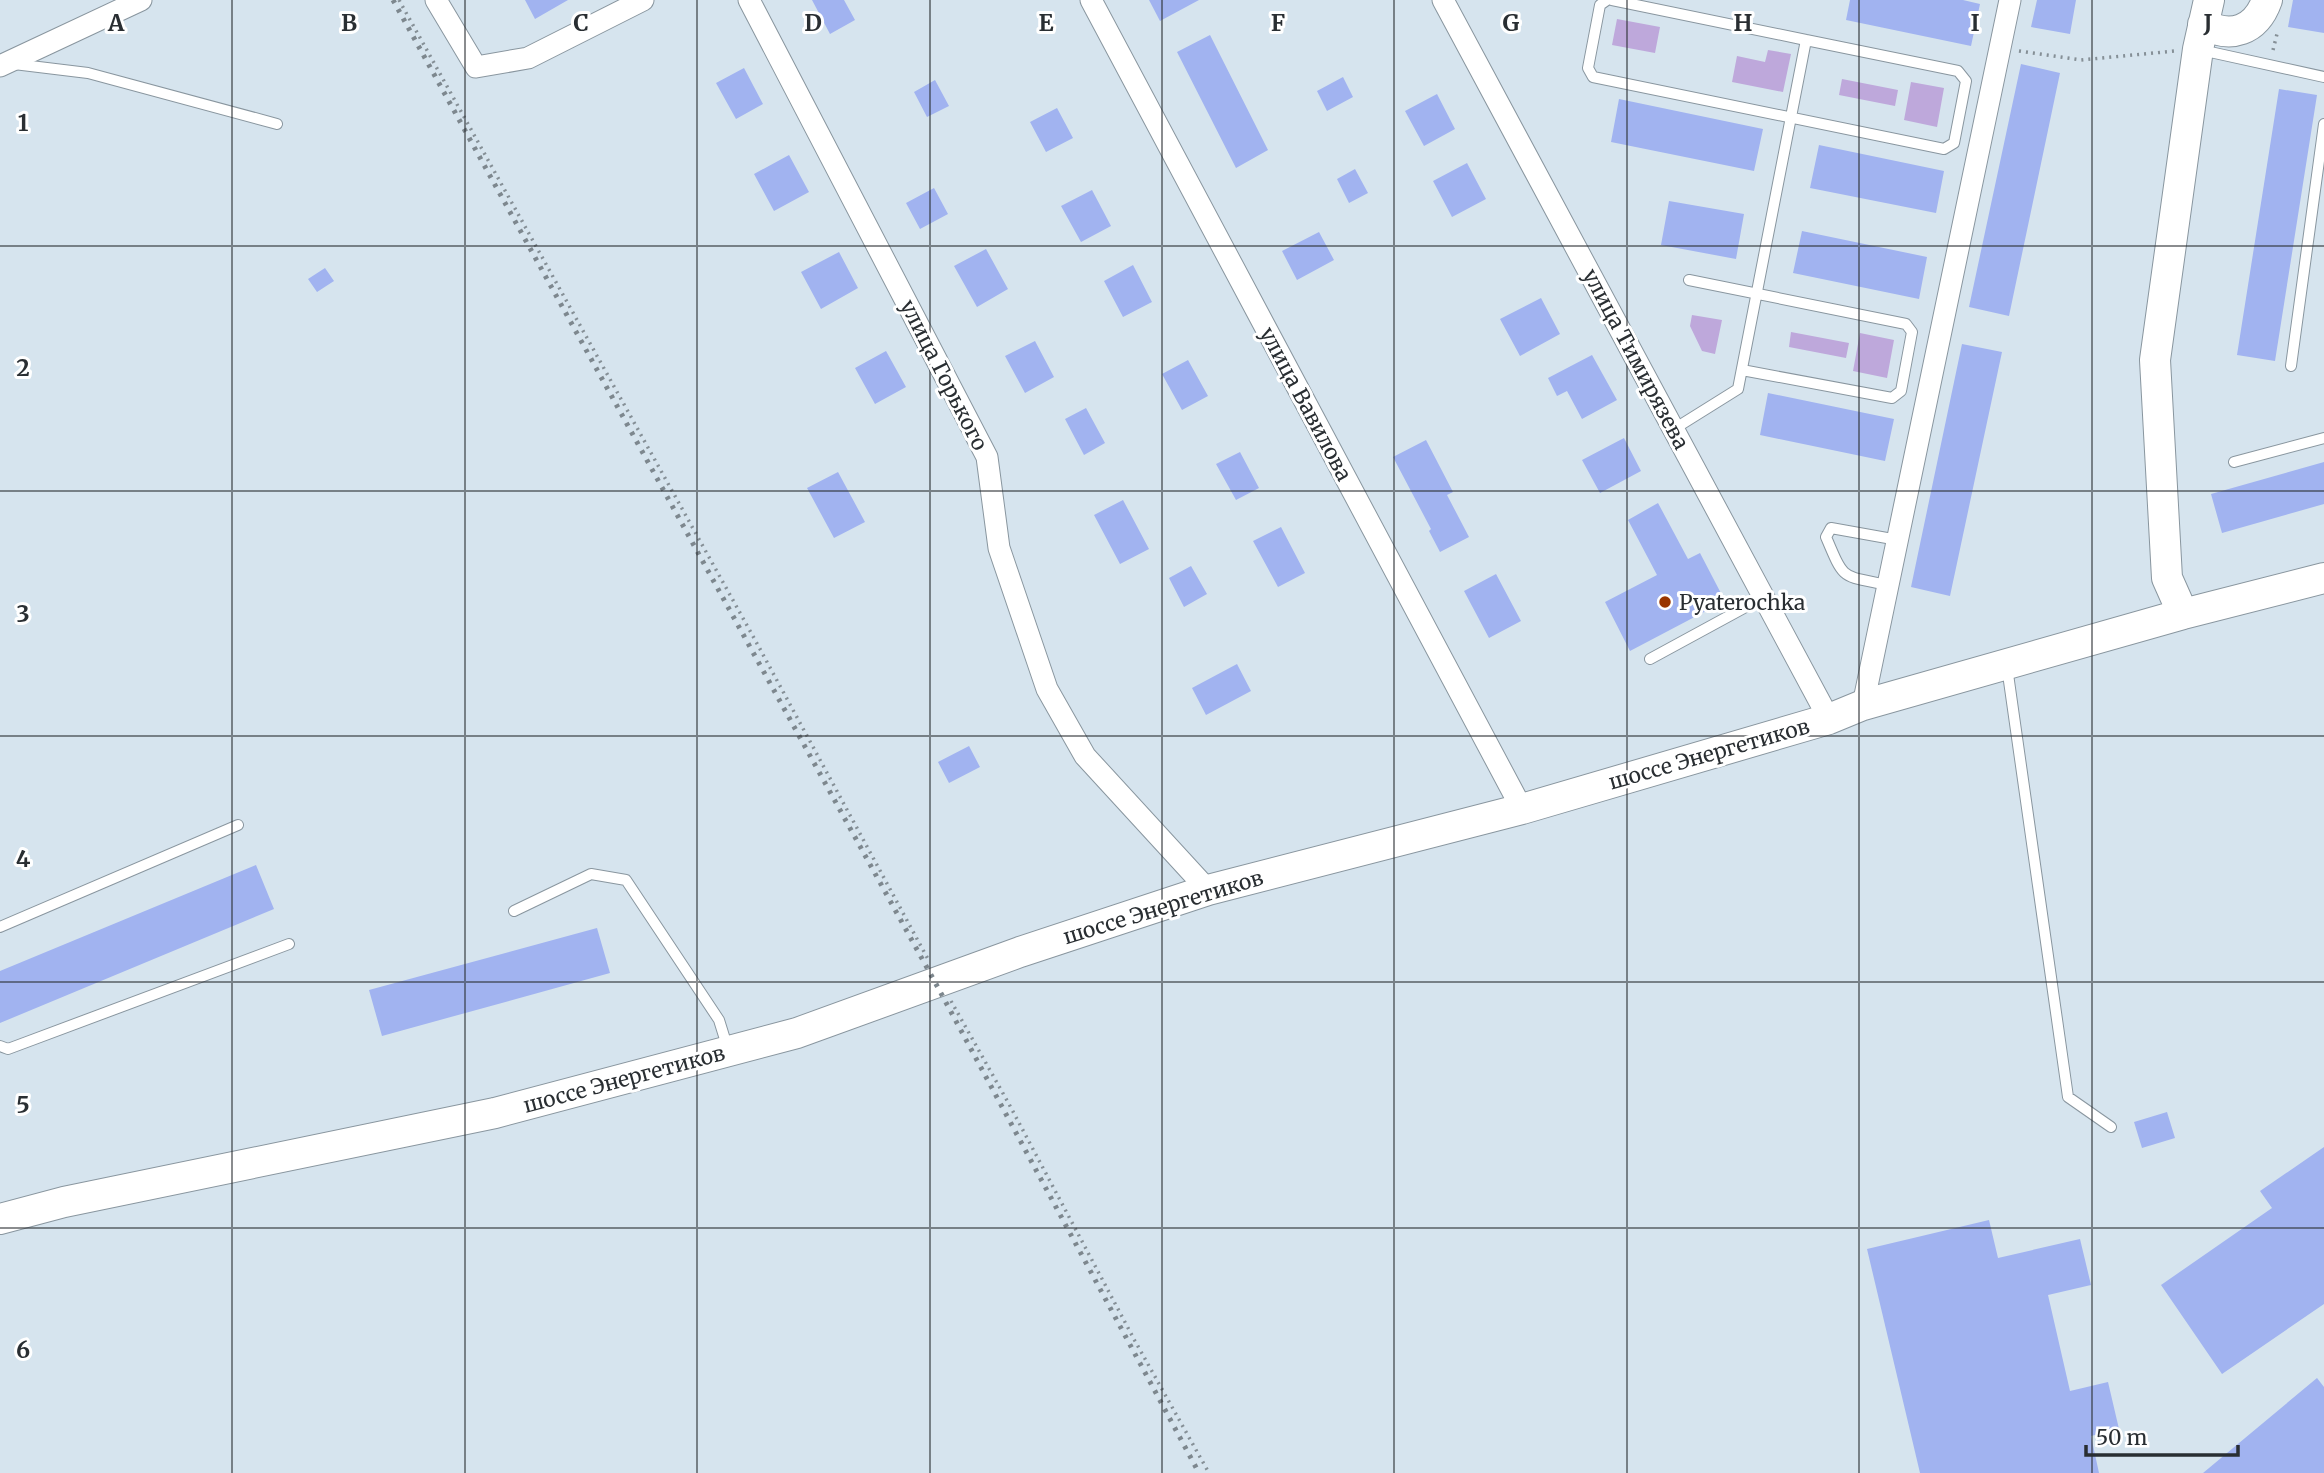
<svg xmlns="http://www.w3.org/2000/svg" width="2324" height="1473" font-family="Merriweather,serif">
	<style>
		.green { fill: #bea8db }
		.building { fill: #a1b3f0 }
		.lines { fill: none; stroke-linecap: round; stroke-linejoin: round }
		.lane-casing { stroke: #89969f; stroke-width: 12 }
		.street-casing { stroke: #89969f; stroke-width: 23 }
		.secondary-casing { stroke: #89969f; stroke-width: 32 }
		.path { stroke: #858f96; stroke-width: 3.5; stroke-dasharray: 2 5; stroke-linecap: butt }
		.lane { stroke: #fff; stroke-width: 10 }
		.street { stroke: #fff; stroke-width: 21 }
		.secondary { stroke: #fff; stroke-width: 30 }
		.rail { stroke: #7d878e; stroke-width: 5; stroke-dasharray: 3.5 7; stroke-linecap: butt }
		.grid { fill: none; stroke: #292e32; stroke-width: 2; stroke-opacity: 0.55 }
		.poi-dot { fill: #993500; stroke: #fff; stroke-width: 2.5 }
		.labels { text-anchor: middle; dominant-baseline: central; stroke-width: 6; stroke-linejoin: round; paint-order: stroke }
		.street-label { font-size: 21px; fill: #292e32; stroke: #fff }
		.poi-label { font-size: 21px; fill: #292e32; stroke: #fff; text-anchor: start }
		.grid-label { font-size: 23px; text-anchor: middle; font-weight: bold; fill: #292e32; stroke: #fff; stroke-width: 6; stroke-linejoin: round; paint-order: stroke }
	</style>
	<rect width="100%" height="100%" fill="#d6e4ee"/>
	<path class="green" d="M1617,19l43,8 -5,26 -43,-8z
		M1768,50l23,4 -8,38 -51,-10 5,-26 28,6z
		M1842,79l56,11 -3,16 -56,-11z
		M1911,82l33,6 -7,39 -33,-7z
		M1692,315l30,5 -7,34 -13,-3 -12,-25z
		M1791,332l58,11 -3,15 -57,-11z
		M1860,333l34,7 -7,38 -34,-7z"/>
	<path class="building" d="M525,0h43l-33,19z
		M812,0h32l11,20 -25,14z
		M1149,0h50l-39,21z
		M1850,0h113l17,4 -9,42 -125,-26z
		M2037,0h39l-6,34 -39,-7z
		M2293,0h31v33l-36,-6z
		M1210,35l58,115 -32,18 -59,-116z
		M2021,64l39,9 -51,243 -40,-9z
		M744,68l19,36 -27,15 -20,-36z
		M1343,77l10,20 -26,14 -10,-20z
		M935,80l14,26 -22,11 -13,-25z
		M2279,89l38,6 -42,266 -38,-6z
		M1437,94l18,35 -31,17 -19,-35z
		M1619,99l144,30 -9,42 -143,-29z
		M1057,108l16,30 -27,14 -16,-30z
		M1819,145l125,26 -8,42 -126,-25z
		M789,155l20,37 -35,19 -20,-37z
		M1467,163l19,36 -34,18 -19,-36z
		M1355,169l13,24 -19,10 -12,-24z
		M934,188l14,26 -28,15 -14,-26z
		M1092,190l19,36 -30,16 -20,-36z
		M1669,201l75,13 -8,45 -75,-14z
		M1802,231l125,26 -8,42 -126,-26z
		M1319,232l15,28 -37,20 -15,-29z
		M986,249l22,40 -31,18 -23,-41z
		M839,252l19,36 -37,21 -20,-37z
		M1133,265l19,37 -29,15 -19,-36z
		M325,268l9,13 -17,11 -9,-13z
		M1541,298l19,36 -40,22 -20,-37z
		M1035,341l19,36 -29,16 -20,-37z
		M1962,344l40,8 -52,244 -39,-9z
		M886,351l20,36 -31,17 -20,-36z
		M1592,355l25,45 -35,19 -15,-28 -10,5 -9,-18z
		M1188,360l20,36 -26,14 -20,-36z
		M1768,393l126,26 -9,42 -125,-26z
		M1086,408l19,35 -21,12 -19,-36z
		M1624,438l17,33 -41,22 -18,-33z
		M1426,440l27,52 -6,3 22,42 -29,15 -11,-21 2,-2 -38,-72z
		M1240,452l19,36 -23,12 -20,-36z
		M2324,462v42l-102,29 -11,-39z
		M838,472l27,50 -31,16 -27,-50z
		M1123,500l26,49 -29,15 -26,-49z
		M1658,503l30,56 12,-6 25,48 -95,50 -25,-49 52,-27 -29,-55z
		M1281,527l24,46 -27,14 -25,-46z
		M1191,566l16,28 -23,13 -15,-29z
		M1496,574l25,47 -32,17 -25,-47z
		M1237,664l14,27 -45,24 -14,-27z
		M969,746l11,21 -31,16 -11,-21z
		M256,865l18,44 -274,114v-52z
		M597,928l13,45 -228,63 -13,-46z
		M2167,1112l8,26 -33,10 -8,-26z
		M2324,1147v157l-102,70 -61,-89 111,-77 -12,-17z
		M1989,1220l9,38 82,-19 11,46 -43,10 22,96 38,-9 11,47 -28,7 8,37h-179l-53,-224z
		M2317,1378l7,9v86h-121z"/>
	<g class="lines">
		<g class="lane-casing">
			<path id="lane" d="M1607,0l-7,5 -12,63 5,9 351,72 10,-6 12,-62 -8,-10 -152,-31c-23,116 -45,233 -68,349l-64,40
				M1612,0l194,40
				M2201,50l123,27
				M14,64l74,9 189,51
				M1689,280l217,44 6,8 -11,59 -9,7 -150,-28
				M2291,366l33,-242
				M2234,462l90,-24
				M1888,585c-47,-10 -43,-3 -62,-48l5,-9 67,12
				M1650,659l114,-62
				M2007,667l61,430 43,30
				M514,911l77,-37 35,6 93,140 9,29
				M0,927l238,-102
				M0,1046l8,3 281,-105"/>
		</g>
		<g class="street-casing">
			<path id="street" d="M436,0l40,67 52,-9 115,-58
				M749,0l238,457 12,91 48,141 38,67 123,134
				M1091,0l431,809
				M1443,0l386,719
				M0,66l141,-66
				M1863,705l147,-705"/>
		</g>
		<g class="secondary-casing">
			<path id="secondary" d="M2203,24c28,15 53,7 64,-24
				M2183,614l-16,-36 -12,-218 43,-311 11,-49
				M0,1219l64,-17 431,-89 302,-80 223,-81 188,-62 314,-81 307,-90 34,-14 320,-91 141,-36"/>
		</g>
		<path class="path" d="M399,0l355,638 175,323
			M2273,50l4,-16
			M2019,51l62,9 94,-9
			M951,1001l58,103 126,237 74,132"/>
		<use href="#lane" class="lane"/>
		<use href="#street" class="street"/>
		<use href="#secondary" class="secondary"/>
		<path class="rail" d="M393,0l543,984 263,489"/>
	</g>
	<path class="grid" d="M232,0v1473M465,0v1473M697,0v1473M930,0v1473M1162,0v1473M1394,0v1473M1627,0v1473M1859,0v1473M2092,0v1473M0,246h2324M0,491h2324M0,736h2324M0,982h2324M0,1228h2324"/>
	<circle class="poi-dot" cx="1665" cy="602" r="7"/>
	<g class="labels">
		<g class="street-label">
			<text transform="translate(1636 359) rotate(62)">улица Тимирязева</text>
			<text transform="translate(944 375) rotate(63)">улица Горького</text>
			<text transform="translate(1306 404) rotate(62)">улица Вавилова</text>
			<text transform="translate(1709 754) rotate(-16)">шоссе Энергетиков</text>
			<text transform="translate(1163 907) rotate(-17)">шоссе Энергетиков</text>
			<text transform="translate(624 1079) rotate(-15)">шоссе Энергетиков</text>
		</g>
		<g class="poi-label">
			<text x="1679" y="602">Pyaterochka</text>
		</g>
	</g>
	<g class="grid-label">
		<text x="116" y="31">A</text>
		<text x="349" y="31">B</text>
		<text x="581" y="31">C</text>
		<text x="813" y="31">D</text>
		<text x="1046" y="31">E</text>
		<text x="1278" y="31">F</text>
		<text x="1511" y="31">G</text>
		<text x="1743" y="31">H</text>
		<text x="1975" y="31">I</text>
		<text x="2208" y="31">J</text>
		<text x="23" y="131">1</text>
		<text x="23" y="376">2</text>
		<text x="23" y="622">3</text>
		<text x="23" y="867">4</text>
		<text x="23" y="1113">5</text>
		<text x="23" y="1358">6</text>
	</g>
	<path d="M2086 1445v10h152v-10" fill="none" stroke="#292e32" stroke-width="3.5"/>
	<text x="2096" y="1445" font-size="21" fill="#292e32" stroke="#ffffff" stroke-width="5" paint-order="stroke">50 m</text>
</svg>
